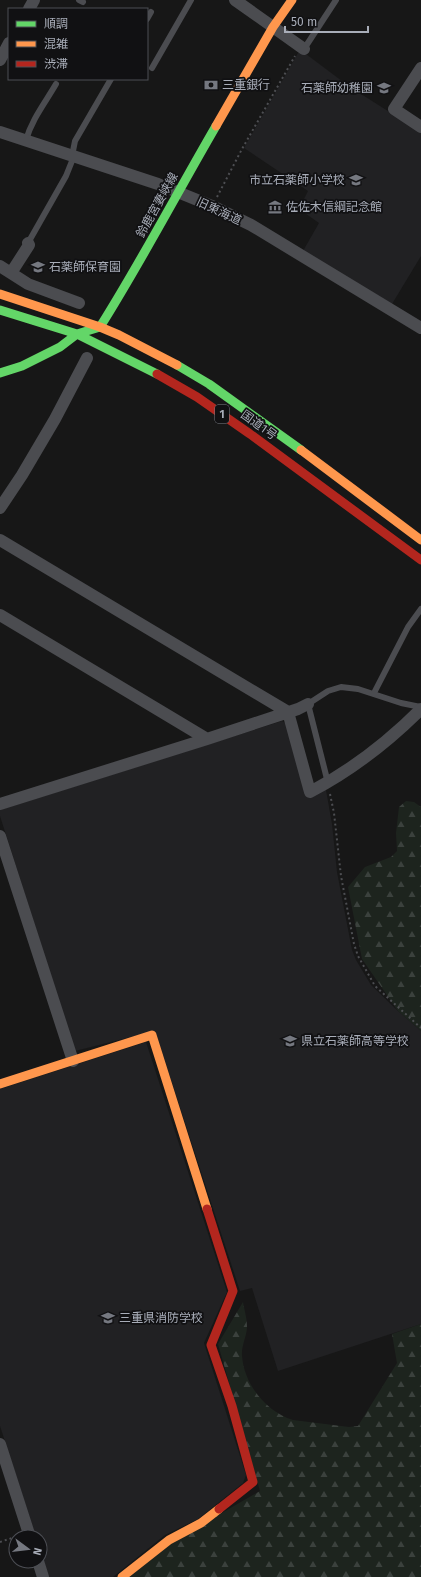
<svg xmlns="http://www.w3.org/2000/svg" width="421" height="1577" font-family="'Fira Sans','Noto Sans JP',sans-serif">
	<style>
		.built { fill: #212123 }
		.forest { fill: url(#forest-firs) }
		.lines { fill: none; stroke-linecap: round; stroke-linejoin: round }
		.path { stroke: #4d4e52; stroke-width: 2; stroke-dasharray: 2 3; stroke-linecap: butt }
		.lane { stroke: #4b4c50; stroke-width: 6 }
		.street { stroke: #4b4c50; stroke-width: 12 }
		.fast { stroke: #63d668; stroke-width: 9 }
		.slow { stroke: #ff974d; stroke-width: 9 }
		.jam { stroke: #b3261e; stroke-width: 9 }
		.labels { text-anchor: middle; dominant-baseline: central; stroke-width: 3.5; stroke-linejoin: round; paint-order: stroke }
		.shield { fill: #111113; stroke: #7b7e86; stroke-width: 1 }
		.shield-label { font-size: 11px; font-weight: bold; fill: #a8adb8 }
		.poi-label { font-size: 12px; fill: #a8adb8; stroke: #111113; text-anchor: start }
		.street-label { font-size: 12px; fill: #a8adb8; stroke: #111113 }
	</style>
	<defs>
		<pattern id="forest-firs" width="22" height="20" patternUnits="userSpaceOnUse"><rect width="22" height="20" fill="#1d241e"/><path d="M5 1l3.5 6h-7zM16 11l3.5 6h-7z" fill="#3b413d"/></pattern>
	</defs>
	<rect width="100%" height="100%" fill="#171717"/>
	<path class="built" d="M302,51l48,36 71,45v124l-29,48 -89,-53 16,-28 -20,-14 9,-18 -64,-43 54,-95z
		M282,721l5,3 21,74 16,-9 2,1 6,34 5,48 15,78 4,10 15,25 27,26 23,20v293l-143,47 -26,-83 -12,3 -85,-260 -80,20 -75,-235v-6z
		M146,1042l81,250 -23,51 42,132 -3,8 -45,36 -33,16 -52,42h-64l-9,-27v-13h-4l-36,-111v-337z"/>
	<path class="forest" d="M406,801l8,1 7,5v224l-23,-20 -36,-52 -14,-72 17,-20 26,-10 6,-6 -1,-18 3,-26z
		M243,1302c1,7 4,16 4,24 0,10 -6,20 -5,30 2,28 24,56 51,64l56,7 9,-1 39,-63 -5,-29 29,-10v253h-291l40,-34 90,-52 -42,-147z"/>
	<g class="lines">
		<path class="path" d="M217,197l25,-48 53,-93
			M330,794l4,19 7,63 13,68 4,12 17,30 46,42
			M0,1542l18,-6"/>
		<path class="lane" d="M79,0l4,2
			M147,19l4,-7
			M304,49l32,-49
			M152,68l39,-68
			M26,140c6,-21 19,-37 30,-56
			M72,156l3,-15 36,-62
			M28,243l38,-67 8,-20
			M374,693l34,-66 13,-18
			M328,783l-20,-79 20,-13 13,-4 17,2 43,14 20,4"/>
		<path class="street" d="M235,0l69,49
			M29,9l5,-9
			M0,60l9,-17
			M421,68l-27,41 27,18
			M0,132l158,52 54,22 39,19 170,103
			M0,266l28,18 51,19
			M11,273l18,-28 -1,-2
			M0,508l22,-33 33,-56 32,-61
			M0,540l288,172 22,80c42,-22 78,-50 111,-83
			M0,615l207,124
			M0,804l207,-65 91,-30 10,-5
			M0,836l73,225
			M0,1444l30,93
			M38,1561l5,16"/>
		<path class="fast" d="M0,310l77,24 80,40
			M177,365l32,19 92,66
			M0,373l22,-7 38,-19 17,-13 23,-7c41,-65 77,-134 116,-201"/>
		<path class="slow" d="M216,126l57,-99 19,-27
			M0,294l100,33 19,8 58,30
			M301,450l120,90
			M0,1084l152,-49 55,174
			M122,1577l47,-37 32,-17 18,-14"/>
		<path class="jam" d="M157,374l40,23 53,37 171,126
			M207,1209l26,82 -22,54 21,61 21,76 -34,27"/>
	</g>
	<defs>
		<g id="bank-bare" transform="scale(1.08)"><path d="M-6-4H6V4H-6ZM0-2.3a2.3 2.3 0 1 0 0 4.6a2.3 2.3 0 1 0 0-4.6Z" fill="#757880" stroke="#111113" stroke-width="2.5" paint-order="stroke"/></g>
		<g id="school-bare" transform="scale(1.08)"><path d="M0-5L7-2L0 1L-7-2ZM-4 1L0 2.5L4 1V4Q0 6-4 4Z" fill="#757880" stroke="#111113" stroke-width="2.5" paint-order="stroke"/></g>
		<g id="museum-bare" transform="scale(1.08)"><path d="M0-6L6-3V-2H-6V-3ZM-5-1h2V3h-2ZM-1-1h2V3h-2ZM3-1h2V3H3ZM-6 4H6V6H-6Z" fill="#757880" stroke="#111113" stroke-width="2.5" paint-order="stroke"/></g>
	</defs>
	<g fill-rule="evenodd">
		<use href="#bank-bare" x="211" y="85"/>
		<use href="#school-bare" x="384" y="88"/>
		<use href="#school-bare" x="356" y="180"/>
		<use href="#museum-bare" x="275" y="207"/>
		<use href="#school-bare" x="38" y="267"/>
		<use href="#school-bare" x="290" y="1041"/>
		<use href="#school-bare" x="108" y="1318"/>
	</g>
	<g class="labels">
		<rect class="shield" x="215" y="405" width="14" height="18" rx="3"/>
		<g class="shield-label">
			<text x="222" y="414">1</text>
		</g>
		<g class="poi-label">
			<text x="222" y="85">三重銀行</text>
			<text x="373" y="88" text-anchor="end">石薬師幼稚園</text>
			<text x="345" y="180" text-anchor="end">市立石薬師小学校</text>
			<text x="286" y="207">佐佐木信綱記念館</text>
			<text x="49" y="267">石薬師保育園</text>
			<text x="301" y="1041">県立石薬師高等学校</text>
			<text x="119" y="1318">三重県消防学校</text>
		</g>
		<g class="street-label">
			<text transform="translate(157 205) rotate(-61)">鈴鹿宮妻峡線</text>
			<text transform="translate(219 211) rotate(25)">旧東海道</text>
			<text transform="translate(259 425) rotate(36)">国道1号</text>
		</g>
	</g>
	<rect x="8" y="8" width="140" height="72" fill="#111113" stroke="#4d4f55"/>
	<rect x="16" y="21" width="20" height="6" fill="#63d668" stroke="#4d4f55"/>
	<text x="44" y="28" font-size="12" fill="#a8adb8">順調</text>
	<rect x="16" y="41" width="20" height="6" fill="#ff974d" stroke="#4d4f55"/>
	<text x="44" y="48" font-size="12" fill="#a8adb8">混雑</text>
	<rect x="16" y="61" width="20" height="6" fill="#b3261e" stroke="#4d4f55"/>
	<text x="44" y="68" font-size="12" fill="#a8adb8">渋滞</text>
	<g transform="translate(28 1549) rotate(105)"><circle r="19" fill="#111113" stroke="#4d4f55"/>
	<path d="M0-3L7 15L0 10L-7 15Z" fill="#757880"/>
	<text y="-6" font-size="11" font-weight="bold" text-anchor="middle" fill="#a8adb8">N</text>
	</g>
	<path d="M285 26v6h83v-6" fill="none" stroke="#a8adb8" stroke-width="2"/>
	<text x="291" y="26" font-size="12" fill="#a8adb8" stroke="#111113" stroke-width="3" paint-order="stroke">50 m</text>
</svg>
